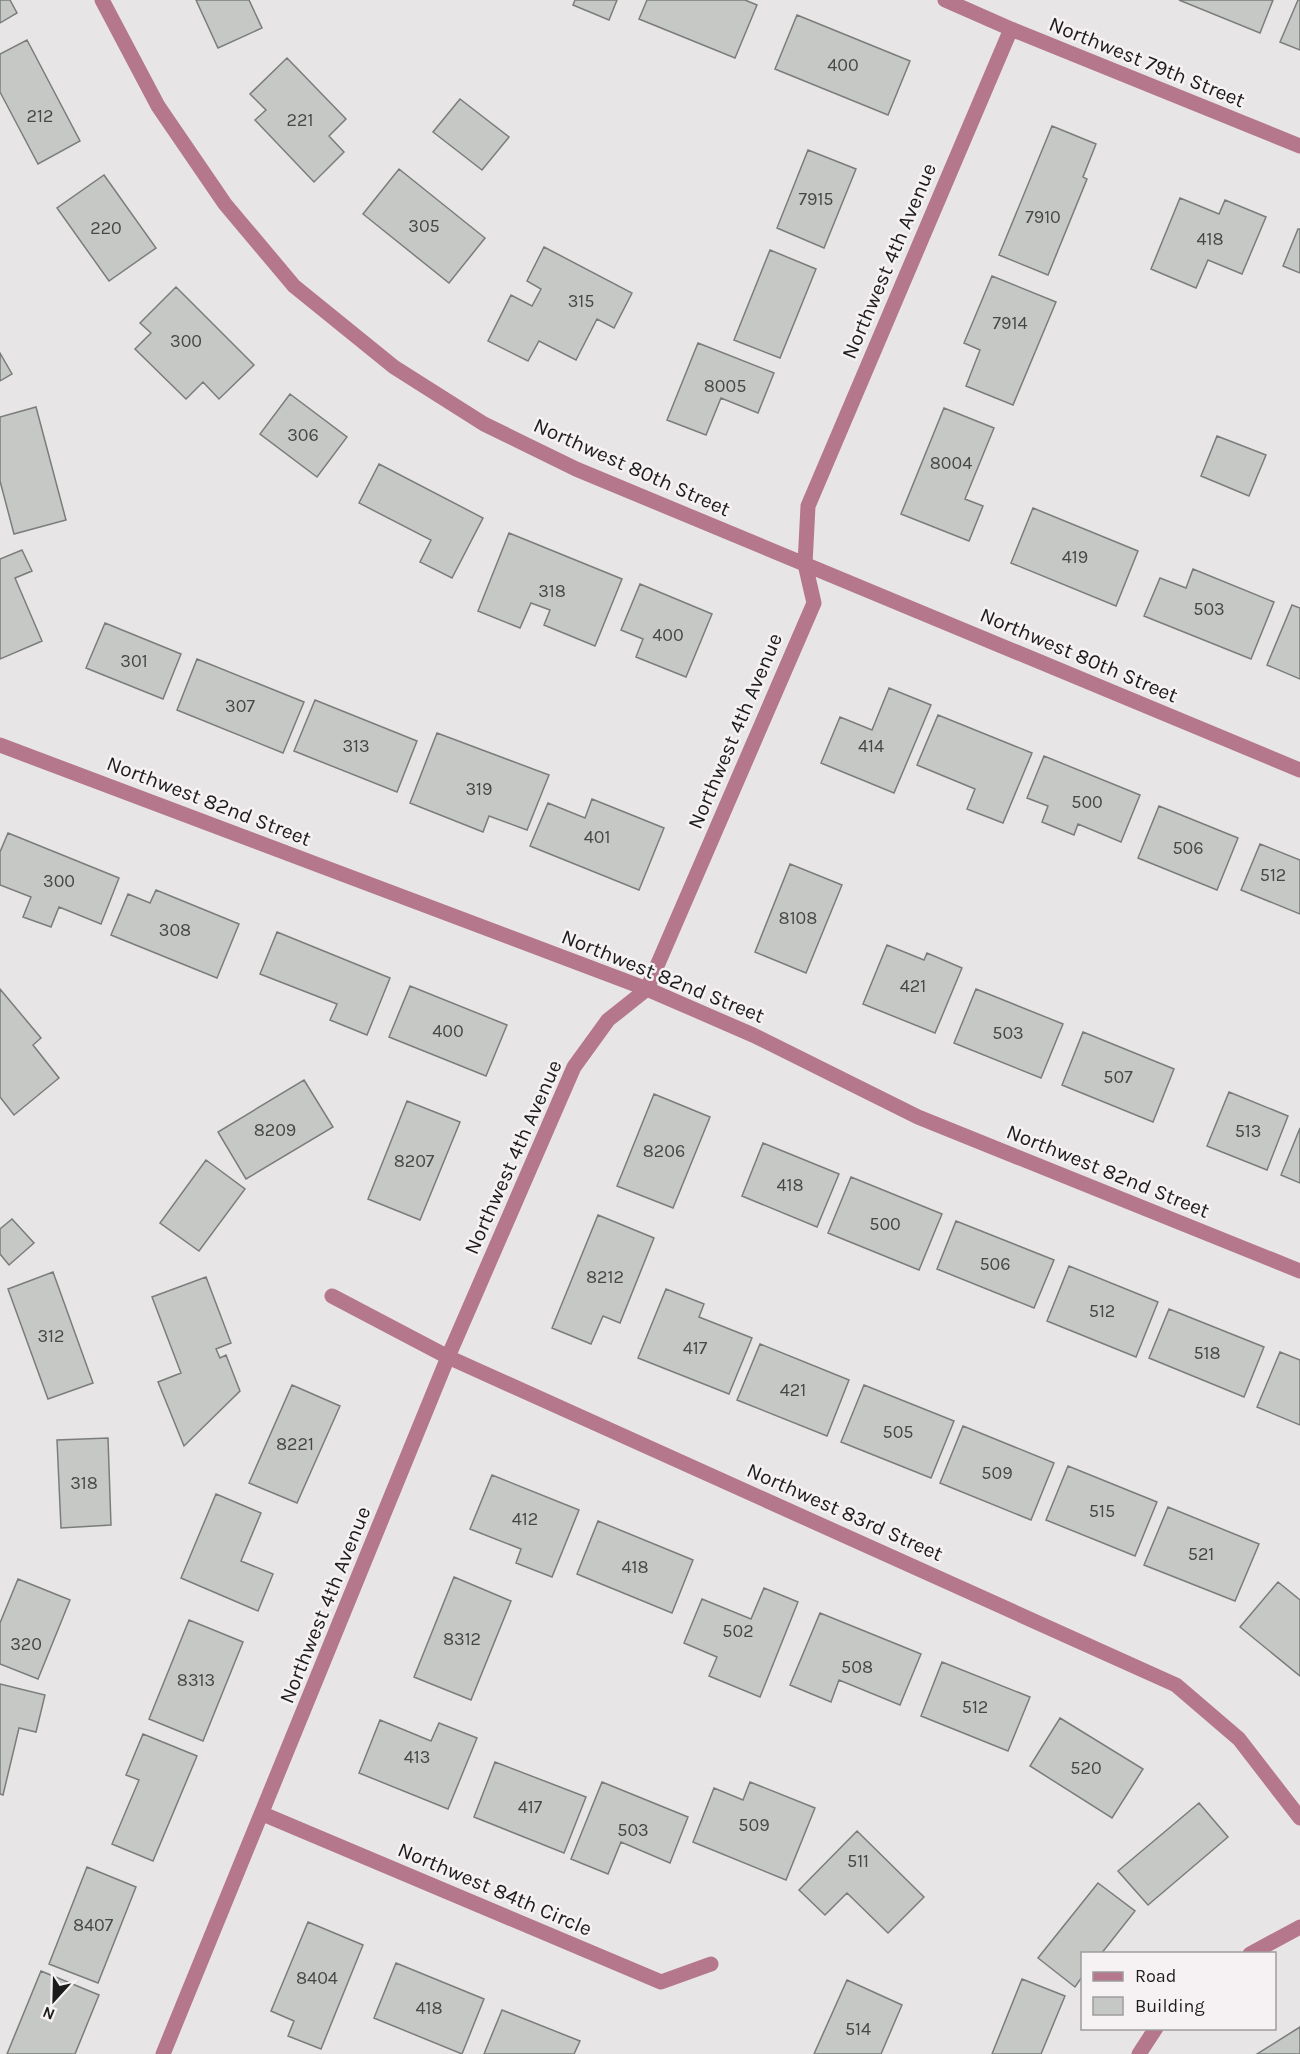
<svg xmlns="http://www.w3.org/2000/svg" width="1300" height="2054" font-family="Karla,sans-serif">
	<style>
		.building { fill: #c6c8c6; stroke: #7a7d7b; stroke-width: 1.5 }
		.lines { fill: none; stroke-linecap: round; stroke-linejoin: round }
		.minor { stroke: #b4778b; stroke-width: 15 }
		.tertiary { stroke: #b4778b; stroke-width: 15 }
		.labels { text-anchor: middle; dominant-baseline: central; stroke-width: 5; stroke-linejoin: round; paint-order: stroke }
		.number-label { font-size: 18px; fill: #474746 }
		.street-label { font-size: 21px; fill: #1d1c1c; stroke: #f6f2f3 }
	</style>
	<rect width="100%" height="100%" fill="#e8e5e6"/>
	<path class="building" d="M0,0h10l7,13 -17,10z
		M196,0h53l13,28 -44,20z
		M575,0h42l-8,20 -36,-15z
		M647,0h98l12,5 -22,53 -96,-39z
		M1179,0h94l-13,33z
		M1298,0h2v50l-20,-8z
		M797,15l113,46 -22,54 -113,-46z
		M27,40l53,101 -42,23 -38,-72v-38z
		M287,58l59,61 -17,17 15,16 -30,30 -59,-62 11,-10 -16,-16z
		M460,99l49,38 -27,33 -49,-38z
		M1052,126l44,18 -13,33 4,2 -39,96 -49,-20z
		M808,150l48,19 -32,79 -47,-20z
		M399,169l86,69 -36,45 -86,-69z
		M104,175l52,73 -47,33 -52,-73z
		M1180,198l39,16 6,-14 41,17 -24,57 -34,-14 -12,28 -45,-19z
		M1298,229h2v44l-17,-7z
		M544,247l88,46 -18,35 -17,-9 -21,41 -37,-19 -11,20 -40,-20 23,-46 21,11 9,-17 -14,-8z
		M770,250l46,19 -36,89 -46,-18z
		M992,276l64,26 -43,103 -47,-19 14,-36 -16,-7z
		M176,287l78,78 -35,34 -16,-17 -17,17 -51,-50 16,-16 -11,-10z
		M698,343l76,30 -16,40 -37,-15 -15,37 -39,-15z
		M0,353l12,21 -12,7z
		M290,394l57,43 -30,40 -57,-43z
		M36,407l30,113 -52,14 -14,-53v-64z
		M944,408l50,20 -29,71 18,7 -14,35 -68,-27z
		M1217,436l49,19 -17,41 -48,-20z
		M379,464l104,54 -31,60 -32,-16 11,-22 -72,-37z
		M1033,508l105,43 -22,55 -105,-43z
		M509,533l113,46 -27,67 -51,-21 6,-15 -19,-7 -11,25 -42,-17z
		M22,550l10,21 -17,7 27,63 -42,18v-100z
		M1193,569l81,33 -23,57 -107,-43 16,-38 26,10z
		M640,584l72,30 -26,63 -50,-20 7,-18 -22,-9z
		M1292,605l8,3v71l-33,-14z
		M105,623l76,31 -18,45 -77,-31z
		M197,659l107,43 -21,51 -106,-43z
		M889,688l42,17 -37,88 -73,-30 19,-46 32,13z
		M315,700l102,41 -20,51 -103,-41z
		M938,715l94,38 -29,70 -36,-14 8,-20 -58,-24z
		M437,733l112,42 -22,55 -38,-14 -6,16 -73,-29z
		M1044,756l96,39 -19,47 -43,-18 -4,11 -32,-13 6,-16 -21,-8z
		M592,799l72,29 -25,62 -109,-44 18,-43 37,15z
		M1159,806l79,32 -21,52 -79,-32z
		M8,833l111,45 -18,46 -42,-17 -8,20 -28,-10 8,-20 -31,-12v-33z
		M1260,844l40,16v54l-59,-24z
		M790,864l52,21 -36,88 -51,-21z
		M156,890l83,34 -22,54 -106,-43 17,-41 22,9z
		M277,932l113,46 -23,57 -37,-15 7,-16 -77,-30z
		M887,945l37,15 3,-7 35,15 -27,65 -72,-29z
		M410,986l97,39 -21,51 -97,-39z
		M0,989l41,49 -8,7 26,33 -45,37 -14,-18z
		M976,989l87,35 -22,54 -87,-35z
		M1083,1032l91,37 -21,53 -91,-37z
		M304,1080l29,47 -87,52 -28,-47z
		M1229,1092l59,24 -21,54 -60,-24z
		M654,1094l56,23 -37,91 -56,-22z
		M407,1101l53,21 -40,98 -52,-21z
		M1300,1128v55l-19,-8z
		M763,1143l76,31 -22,53 -75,-31z
		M206,1160l39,29 -46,62 -39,-28z
		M851,1177l91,37 -23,56 -91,-37z
		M598,1215l56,23 -34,85 -17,-7 -12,28 -39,-16z
		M12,1219l22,24 -25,22 -9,-11v-25z
		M956,1221l98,39 -20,48 -97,-39z
		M1069,1266l89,36 -22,55 -89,-36z
		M53,1272l40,111 -45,16 -40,-110z
		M206,1277l25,66 -15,6 4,9 6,-3 14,36 -56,55 -26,-64 23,-9 -29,-76z
		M666,1289l38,15 -5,13 53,21 -23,56 -91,-36z
		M1169,1309l95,38 -20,50 -95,-39z
		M760,1344l89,36 -22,56 -90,-36z
		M1280,1352l20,8v65l-43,-18z
		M292,1385l48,21 -43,97 -48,-20z
		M864,1385l90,36 -23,57 -90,-36z
		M963,1426l91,37 -23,57 -91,-37z
		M108,1438l3,87 -50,3 -4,-88z
		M1068,1466l89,36 -22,54 -89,-36z
		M492,1475l87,35 -27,67 -36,-14 5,-14 -51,-20z
		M216,1494l45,19 -20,48 32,13 -15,37 -77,-33z
		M1168,1507l91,37 -24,57 -91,-36z
		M598,1521l95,39 -21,53 -95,-39z
		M454,1577l57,24 -40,99 -57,-23z
		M18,1579l52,21 -32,79 -38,-15v-41z
		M1278,1582l22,18v76l-60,-49z
		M764,1588l34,14 -38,95 -51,-21 8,-19 -33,-14 18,-44 49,20z
		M820,1613l101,41 -21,51 -61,-25 -8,22 -41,-17z
		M189,1620l54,22 -40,99 -54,-22z
		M942,1662l88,35 -22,54 -87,-35z
		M0,1684l45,11 -9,37 -17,-4 -16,67 -3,-1z
		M1060,1718l83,51 -31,49 -82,-52z
		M380,1720l51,21 8,-18 38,15 -29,71 -89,-36z
		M143,1734l54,22 -44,105 -41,-17 27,-64 -13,-5z
		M495,1762l91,35 -22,56 -90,-36z
		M602,1782l86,35 -18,46 -49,-21 -13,32 -37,-15z
		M750,1782l65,26 -29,72 -93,-38 21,-54 29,12z
		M1199,1803l29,34 -80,68 -30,-34z
		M857,1831l67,66 -36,36 -41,-40 -22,22 -26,-25z
		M87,1867l49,20 -38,96 -49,-19z
		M1098,1883l37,28 -34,43h-19v23l-7,10 -37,-29z
		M308,1922l55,23 -42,104 -33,-13 6,-15 -23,-10z
		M396,1963l88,36 -22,55 -88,-36z
		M41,1971l58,24 -24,59h-68z
		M1022,1979l43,17 -24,58h-49z
		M847,1980l55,25 -21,49h-67z
		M502,2010l78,31 -6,13h-90z
		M1300,2027v27h-43z"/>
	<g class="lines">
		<path class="minor" d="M102,0l56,106 67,98 69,82 100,81 90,57 92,45 724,301
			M945,0l66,29 289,117
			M332,1296l116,61 728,328 63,54 61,79
			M263,1814l398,168 50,-18
			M1250,1954l50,-27
			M163,2054l285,-697 126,-290 34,-47 39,-31 167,-386 -9,-39 3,-58 203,-477
			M1139,2054l17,-26"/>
		<path class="tertiary" d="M0,745l647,244 106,46 165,82 382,154"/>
	</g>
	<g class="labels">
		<g class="number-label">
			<text x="843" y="65">400</text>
			<text x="40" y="116">212</text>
			<text x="300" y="120">221</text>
			<text x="816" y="199">7915</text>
			<text x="1043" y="217">7910</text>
			<text x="424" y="226">305</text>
			<text x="106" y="228">220</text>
			<text x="1210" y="239">418</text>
			<text x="581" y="301">315</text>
			<text x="1010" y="323">7914</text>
			<text x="186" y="341">300</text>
			<text x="725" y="386">8005</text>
			<text x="303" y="435">306</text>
			<text x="951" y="463">8004</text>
			<text x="1075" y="557">419</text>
			<text x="552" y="591">318</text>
			<text x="1209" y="609">503</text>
			<text x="668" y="635">400</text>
			<text x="134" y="661">301</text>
			<text x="240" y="706">307</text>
			<text x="356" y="746">313</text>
			<text x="871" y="746">414</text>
			<text x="479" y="789">319</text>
			<text x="1087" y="802">500</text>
			<text x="597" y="837">401</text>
			<text x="1188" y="848">506</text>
			<text x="1273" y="875">512</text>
			<text x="59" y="881">300</text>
			<text x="798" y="918">8108</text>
			<text x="175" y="930">308</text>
			<text x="913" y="986">421</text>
			<text x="448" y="1031">400</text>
			<text x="1008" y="1033">503</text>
			<text x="1118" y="1077">507</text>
			<text x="275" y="1130">8209</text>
			<text x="1248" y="1131">513</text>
			<text x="664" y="1151">8206</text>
			<text x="414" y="1161">8207</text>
			<text x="790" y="1185">418</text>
			<text x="885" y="1224">500</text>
			<text x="995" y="1264">506</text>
			<text x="605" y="1277">8212</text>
			<text x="1102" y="1311">512</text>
			<text x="51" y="1336">312</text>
			<text x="695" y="1348">417</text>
			<text x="1207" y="1353">518</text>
			<text x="793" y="1390">421</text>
			<text x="898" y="1432">505</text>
			<text x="295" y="1444">8221</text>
			<text x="997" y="1473">509</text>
			<text x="84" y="1483">318</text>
			<text x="1102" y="1511">515</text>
			<text x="525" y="1519">412</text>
			<text x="1201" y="1554">521</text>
			<text x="635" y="1567">418</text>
			<text x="738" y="1631">502</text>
			<text x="462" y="1639">8312</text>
			<text x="26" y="1644">320</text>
			<text x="857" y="1667">508</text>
			<text x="196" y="1680">8313</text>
			<text x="975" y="1707">512</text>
			<text x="417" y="1757">413</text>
			<text x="1086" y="1768">520</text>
			<text x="530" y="1807">417</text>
			<text x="754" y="1825">509</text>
			<text x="633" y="1830">503</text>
			<text x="858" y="1861">511</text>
			<text x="93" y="1925">8407</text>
			<text x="317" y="1978">8404</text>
			<text x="429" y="2008">418</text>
			<text x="858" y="2029">514</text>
		</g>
		<g class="street-label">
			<text transform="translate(1147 62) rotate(22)">Northwest 79th Street</text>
			<text transform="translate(889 261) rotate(-67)">Northwest 4th Avenue</text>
			<text transform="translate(632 467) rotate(24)">Northwest 80th Street</text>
			<text transform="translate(1079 655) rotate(23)">Northwest 80th Street</text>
			<text transform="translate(735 731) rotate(-67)">Northwest 4th Avenue</text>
			<text transform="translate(209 801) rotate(21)">Northwest 82nd Street</text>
			<text transform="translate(663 976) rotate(22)">Northwest 82nd Street</text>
			<text transform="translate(513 1157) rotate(-66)">Northwest 4th Avenue</text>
			<text transform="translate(1108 1171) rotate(22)">Northwest 82nd Street</text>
			<text transform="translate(845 1512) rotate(24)">Northwest 83rd Street</text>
			<text transform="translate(325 1605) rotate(-68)">Northwest 4th Avenue</text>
			<text transform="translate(495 1889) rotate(23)">Northwest 84th Circle</text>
		</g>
	</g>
	<rect x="1081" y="1952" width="195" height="78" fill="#f6f2f3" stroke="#9f9c9d" stroke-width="1.5"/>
	<rect x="1093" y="1972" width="30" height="9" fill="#b4778b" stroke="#9f9c9d" stroke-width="1.5"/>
	<text x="1135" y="1982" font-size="18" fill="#1d1c1c">Road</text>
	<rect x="1093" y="1997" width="30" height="18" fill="#c6c8c6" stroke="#9f9c9d" stroke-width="1.5"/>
	<text x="1135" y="2012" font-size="18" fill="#1d1c1c">Building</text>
	<g transform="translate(54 2000) rotate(202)" stroke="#f6f2f3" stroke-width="4.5" paint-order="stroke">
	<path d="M0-4.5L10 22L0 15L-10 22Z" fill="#1d1c1c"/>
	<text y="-9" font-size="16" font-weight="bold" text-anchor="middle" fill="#1d1c1c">N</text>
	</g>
</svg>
